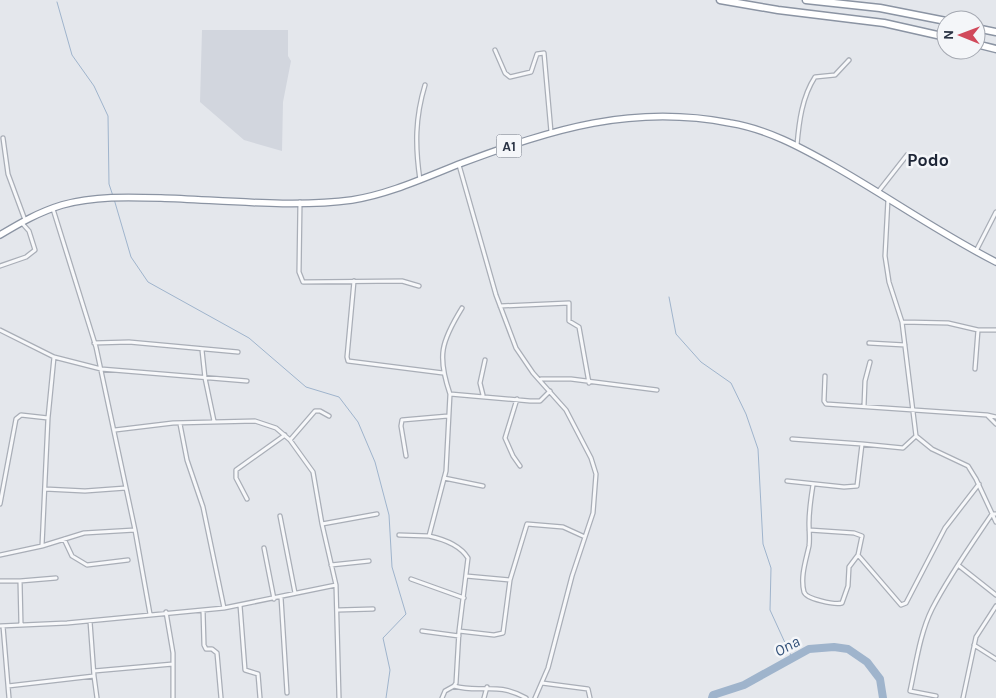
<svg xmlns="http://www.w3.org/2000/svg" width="996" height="698" font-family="Karla,sans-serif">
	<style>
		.built { fill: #d2d6de }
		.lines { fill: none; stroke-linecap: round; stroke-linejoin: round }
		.stream { stroke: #9fb4cc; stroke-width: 1 }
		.river { stroke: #9fb4cc; stroke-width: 8 }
		.minor-casing { stroke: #a9aeb7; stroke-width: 5.5 }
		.trunk-casing { stroke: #8b94a3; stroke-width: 8 }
		.motorway-casing { stroke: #8b94a3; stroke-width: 9 }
		.minor { stroke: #f7f8fa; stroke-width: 3 }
		.trunk { stroke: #fff; stroke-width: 5.5 }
		.motorway { stroke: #fff; stroke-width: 6 }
		.labels { text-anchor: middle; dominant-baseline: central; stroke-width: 5; stroke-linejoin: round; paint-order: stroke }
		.shield { fill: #f4f6f9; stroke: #676e7b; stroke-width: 1 }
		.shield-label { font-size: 14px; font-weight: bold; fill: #2b3445 }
		.water-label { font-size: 16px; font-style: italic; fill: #34527a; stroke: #f4f6f9 }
		.quarter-label { font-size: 18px; font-weight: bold; fill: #1d2536; stroke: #f4f6f9 }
	</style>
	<rect width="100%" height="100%" fill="#e4e7ec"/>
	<path class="built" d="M202,30h86v26l3,5 -8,41 -1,49 -38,-11 -44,-38z"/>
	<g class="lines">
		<path class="stream" d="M57,2l15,53 22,31 14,30 1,68 4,12
			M114,199l17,58 17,25 101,56 57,49 33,10 19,25 17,40 14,53 3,52 14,47 -23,24 7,32 -4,28
			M669,297l7,37 25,28 30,21 15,31 12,35 5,95 8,24 -1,42 22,48"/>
		<path class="river" d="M712,698l1,-3 31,-10 65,-36 25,-2 14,2 19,13 13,17 3,19"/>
		<g class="minor-casing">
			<path id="minor" d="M495,50l10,23 5,4 21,-5 6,-18 7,-1 7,79
				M3,138l5,36 17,46
				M797,145c2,-23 5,-48 18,-68l20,-2 14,-15
				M459,165l37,130 20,53 17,25 33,37 25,48 5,16 -3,39 -21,63 -24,92 -13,30
				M420,180c-5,-34 -5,-62 5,-95
				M878,192l29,-37
				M888,199l-3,57 4,26 13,40 14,114 16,13 36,17 8,13 20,43
				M300,202l-1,70 4,10 99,-1 17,5
				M53,209l43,138 39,183 15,84
				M976,251l20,-39
				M0,266l26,-9 9,-7 -6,-19 -8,-9
				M354,281l-7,76 1,4 95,12
				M500,306l69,-3v18l10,6 10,56
				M903,322l45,1 30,7h18
				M0,330l54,27 47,12 146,12
				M94,343l35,-1 109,10
				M869,343l36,2
				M202,350l3,28 9,43
				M975,369l3,-39
				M825,376l-1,25 2,3 161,11 9,9
				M541,379h30l86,11
				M450,394c-13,-38 -9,-52 12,-86
				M483,395l-3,-12 5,-23
				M517,399l-12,39 8,18 7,10
				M864,406l1,-25 5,-19
				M987,415l9,2
				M180,424l7,36 16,47 21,101
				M115,430l58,-7 82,-2 21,7 14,12 23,32 9,52 14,61 3,113
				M792,439l70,5
				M290,440l25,-29h5l9,5
				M406,456l-5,-30 1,-6 46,-4
				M444,478l39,8
				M787,481l57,6 13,-1 5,-42 41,4 13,-12
				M45,489l40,2 41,-3
				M247,499l-11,-21v-8l49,-35
				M0,504l16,-85 5,-4 27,3
				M280,516l15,77
				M322,524l55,-10
				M809,530l45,3 8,3 -4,19 -9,12 -1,19 -6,17c-7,2 -36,-4 -38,-11 -4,-15 2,-32 5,-46 1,-7 0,-15 0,-23 0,-13 2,-25 4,-38
				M399,535l30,1
				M64,539l8,17 15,9 41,-5
				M42,546l6,-128 6,-61
				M264,548l10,51
				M0,555l42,-9 42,-13 51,-3
				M858,555l43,50 5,-2 39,-75 34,-44
				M331,565l38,-4
				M958,565l38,30
				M466,576l44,4
				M411,579l53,19
				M0,581h20l1,44
				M20,581l36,-3
				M281,597l6,96
				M240,605l5,65 13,4 2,24
				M203,610l1,35 2,4h6l5,4 4,45
				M338,610l35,-1
				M166,612l7,41v45
				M0,626l67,-3 157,-15 112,-23
				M3,626l6,72
				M422,631l37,5
				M459,631l35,4 9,-2 7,-53 17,-56 36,3 22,10
				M974,645l22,14
				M94,671l79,-7
				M94,676l3,22
				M542,683l46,6 2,9
				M8,686l86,-10 -4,-55
				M454,686c29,8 41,-5 72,12
				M936,696l-26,-5c6,-27 10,-58 22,-82 17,-33 39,-64 60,-95h4
				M442,698l3,-7 9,-5 2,-3 3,-52 9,-73c-8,-13 -25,-19 -39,-22l17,-65 4,-77 80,7h10l10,-10
				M484,698l3,-11
				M963,698l13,-61 20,-31"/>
		</g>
		<g class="trunk-casing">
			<path id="trunk" d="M0,235c20,-12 39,-23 62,-30 32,-9 66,-8 99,-7 60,2 133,10 191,2 38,-6 74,-23 110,-37 91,-34 170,-59 268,-40 37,6 70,24 102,42 55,31 107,68 164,97"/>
		</g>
		<g class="motorway-casing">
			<path id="motorway" d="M720,0l58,10 106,13 62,14
				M806,0l74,8 66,13
				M976,28l20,4
				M976,44l20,5"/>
		</g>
		<use href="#minor" class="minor"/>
		<use href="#trunk" class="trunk"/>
		<use href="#motorway" class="motorway"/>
	</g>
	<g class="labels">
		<rect class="shield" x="496.5" y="134.5" width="25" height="23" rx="4"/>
		<g class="shield-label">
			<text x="509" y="146">A1</text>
		</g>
		<g class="water-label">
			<text transform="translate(787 646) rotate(-28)">Ona</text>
		</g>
		<g class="quarter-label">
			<text x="928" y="160">Podo</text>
		</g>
	</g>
	<g transform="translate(961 35) rotate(271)"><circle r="24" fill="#f4f6f9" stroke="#a4a8b1"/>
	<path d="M0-4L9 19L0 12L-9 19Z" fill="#d1495b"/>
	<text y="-8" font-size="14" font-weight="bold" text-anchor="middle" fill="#2b3445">N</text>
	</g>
</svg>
